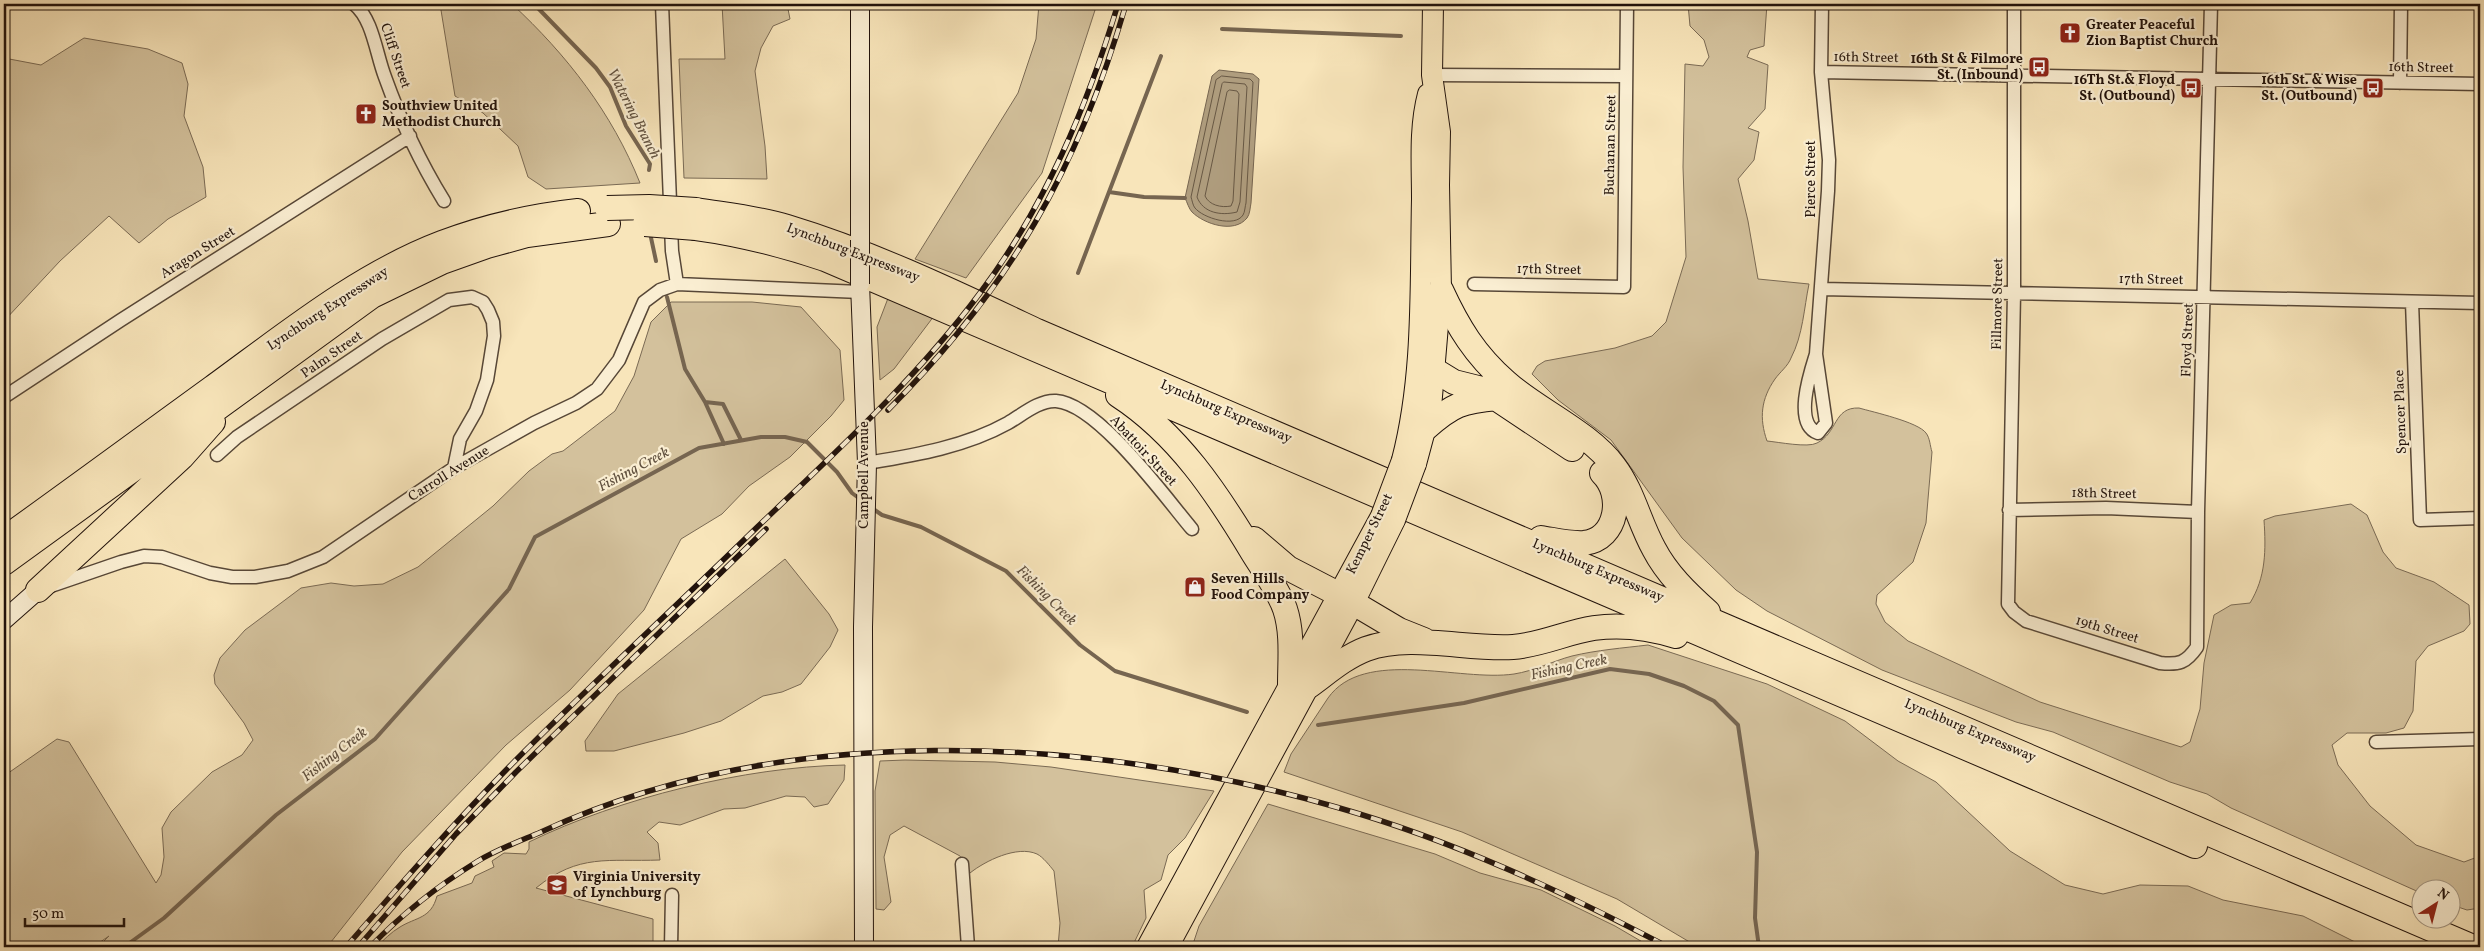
<svg xmlns="http://www.w3.org/2000/svg" width="2484" height="951" font-family="Vollkorn,serif">
	<style>
		.green { fill: #d3c19c; stroke: #7a6a54 }
		.water { fill: #af9d7e; stroke: #766550 }
		.lines { fill: none; stroke-linecap: round; stroke-linejoin: round }
		.shore { stroke: #685844; stroke-width: 1 }
		.stream { stroke: #766550; stroke-width: 4 }
		.street-casing { stroke: #574737; stroke-width: 15 }
		.secondary-casing { stroke: #21120b; stroke-width: 20 }
		.primary-casing { stroke: #21120b; stroke-width: 22 }
		.highway-casing { stroke: #21120b; stroke-width: 26 }
		.street { stroke: #faeed2; stroke-width: 12 }
		.secondary { stroke: #faeed2; stroke-width: 18 }
		.primary { stroke: #f8e5ba; stroke-width: 20 }
		.highway { stroke: #f8e5ba; stroke-width: 24 }
		.rail-casing { stroke: #21120b; stroke-width: 5.5 }
		.rail { stroke: #faeed2; stroke-width: 4; stroke-dasharray: 11; stroke-linecap: butt }
		.secondary-bridge-casing { stroke: #21120b; stroke-width: 20; stroke-linecap: butt }
		.primary-bridge-casing { stroke: #21120b; stroke-width: 22; stroke-linecap: butt }
		.highway-bridge-casing { stroke: #21120b; stroke-width: 26; stroke-linecap: butt }
		.secondary-bridge { stroke: #faeed2; stroke-width: 18 }
		.primary-bridge { stroke: #f8e5ba; stroke-width: 20 }
		.highway-bridge { stroke: #f8e5ba; stroke-width: 24 }
		.labels { text-anchor: middle; dominant-baseline: central; stroke-width: 4.5; stroke-linejoin: round; paint-order: stroke }
		.poi-label { font-size: 14px; font-weight: bold; fill: #21120b; stroke: #faeed2; text-anchor: start }
		.street-label { font-size: 14px; fill: #21120b; stroke: #faeed2 }
		.water-label { font-size: 15px; font-style: italic; fill: #61513f; stroke: #faeed2 }
	</style>
	<rect width="100%" height="100%" fill="#f8e5ba"/>
	<filter id="stains"><feTurbulence type="fractalNoise" baseFrequency=".004" numOctaves="4"/><feColorMatrix values="0 0 0 0 .2 0 0 0 0 .09 0 0 0 0 .02 0 0 0 .5 -.17"/></filter>
	<radialGradient id="worn" r=".72"><stop offset=".6" stop-color="#630" stop-opacity="0"/><stop offset="1" stop-color="#630" stop-opacity=".3"/></radialGradient>
	<path class="green" d="M440,4h72c55,51 100,109 128,179l-94,6 -18,-12 -10,-31 -35,-33 -28,-17z
		M722,4h65l3,15 -17,7 -12,22 -6,23 10,75 2,33 -83,-1 -5,-119h46z
		M1039,4h58l-55,169 -76,105 -51,-19 103,-166 18,-54z
		M1688,4h79l-3,42 -14,4 -3,7 21,8 -3,44 -17,19 11,4 -5,28 -16,19 10,42 10,58 51,5c-5,24 -6,51 -18,74 -3,8 -11,14 -16,21 -14,20 -16,39 -8,62 11,1 41,7 50,2 21,-10 16,-36 42,-35 14,4 59,14 67,25 4,5 4,13 6,19l-6,71 -13,39 -36,33 -1,9 9,18 23,19 132,61 141,45 9,-5 10,-33 4,-46 10,-48 17,-10 19,-2c16,-26 16,-53 14,-83l11,-4 76,-12 16,11 16,37 13,16 38,14 35,23 1,19 -6,7 -36,15 -12,15 -3,50 -9,17 -18,5h-39l-15,12 6,20 32,41 46,39 48,17 16,-6v52l-13,2 -15,-5v-17h-30l-1,5 -190,-85 -24,-14 -37,-12 -117,-50 -37,-10 -134,-52 -115,-59 -31,-21 -54,-52 -71,-98 -53,-40 -26,-26 5,-8 8,-5 70,-13 37,-12 14,-14 20,-65 -3,-90 2,-103 18,2 6,-9 -5,-17 -14,-14z
		M84,38l64,11 34,14 6,21 -4,32 19,51 3,30 -38,22 -29,24 -30,-27 -49,45 -56,60v-263l37,7z
		M890,293l44,23 -40,53 -14,11 -3,-53z
		M671,302h81l49,5 39,43 4,50 -13,16 -41,41 -41,29 -27,28 -41,25 -37,71 -74,80 -64,55 -104,107 -75,95h-229l11,-11 -16,11h-72l-17,-3v-168l53,-37 12,3 87,141 5,-8 3,-18 -2,-29 9,-16 41,-40 30,-17 11,-15 -9,-17 -29,-39 -1,-9 6,-17 25,-28 56,-42 30,-5 23,3 29,-2 35,-17 75,-61 36,-35 23,-17 11,-3 52,-40 19,-35 17,-54z
		M785,559l44,55 9,16 -8,17 -29,37 -19,8 -19,4 -42,25 -37,12 -70,18h-28l-1,-10 33,-47z
		M1648,645l119,39 78,37 53,40 38,21 74,69 55,34 38,9 37,-9 48,1 35,14 80,16 62,31h-667l-81,-48 -155,-67 -178,-60 7,-18 37,-56c36,-51 132,-16 186,-24 20,-3 39,-13 58,-18 25,-6 51,-8 76,-11z
		M905,760l90,2 56,5 163,24 -29,47 -17,17 -7,25 -17,10 2,28 -14,29h-74l2,-24 -6,-52c-4,-5 -11,-14 -17,-17 -20,-9 -52,7 -67,19l-10,-17 -56,-30 -14,9 -6,22 7,45 -7,8 -8,-1 -1,-118 5,-30z
		M845,765l-1,15 -16,24 -14,3 -9,-10 -19,-1 -41,12 -21,1 -44,16 -21,-3 -12,10 11,11 2,17c-52,2 -81,-7 -124,28l117,31v28h-277c7,-6 15,-15 24,-20 16,-10 31,-8 37,-31l35,-13 3,-7 19,-9 -2,-6 12,-8 22,1 3,-5v-7c90,-44 216,-75 316,-77z
		M1268,804l167,50 45,19 61,17 74,36 36,21h-459l7,-21z"/>
	<path class="water" d="M1219,70l34,4 6,5 -8,124c-1,5 -1,11 -4,15 -13,16 -43,6 -55,-6 -3,-3 -5,-10 -7,-14l27,-122z"/>
	<g class="lines">
		<path class="shore" d="M1222,76l28,3 3,3 -7,121c-1,3 -1,9 -3,12 -8,13 -40,3 -48,-7 -2,-2 -3,-8 -4,-11l25,-117z
			M1224,82l21,2 2,3 -7,115 -3,10c-16,4 -34,1 -40,-15l25,-113z
			M1230,90l7,1 2,3 -6,107 -2,5c-10,2 -22,-1 -26,-10l22,-104z"/>
		<path class="stream" d="M534,4l62,64 14,19 16,39 24,38 -1,6
			M1222,29l179,7
			M1109,192l35,5 41,1
			M650,233l6,28
			M1078,273l83,-217
			M667,297l18,72 20,33 19,42
			M705,402l18,2 18,36
			M872,508l10,7 39,12 85,44 74,74 35,26 132,41
			M1318,725l146,-22 146,-34 39,5 35,12 30,15 24,24 19,127 -2,66 4,29
			M124,947l40,-29 112,-103 99,-76 134,-150 26,-52 164,-89 62,-11h24l22,5 30,30 15,21 8,6"/>
		<g class="street-casing">
			<path id="street" d="M354,4c19,15 22,50 31,73 15,42 35,85 59,124
				M662,4l10,247 5,33
				M2014,4v289l-6,311 6,8 12,9 134,42c19,2 26,0 37,-16l1,-135 13,-508
				M1821,72l659,12
				M1432,75l194,1
				M2400,83l1,-79
				M1474,284l150,3 3,-283
				M1822,289l658,14
				M2412,302l8,218 60,-2
				M1816,354c-6,19 -23,70 2,79l8,-10 -10,-69 12,-163 1,-31 -8,-88 1,-68
				M4,397l117,-77 289,-184
				M217,455l20,-18 145,-98 67,-39 23,-3 11,5 5,8 5,12 1,14 -7,44 -11,31 -16,28 -6,29
				M867,463c48,-8 98,-16 141,-40 14,-8 31,-23 48,-22 42,3 109,96 136,128
				M2009,510l97,-2 92,4
				M48,587l73,-25 23,-6 18,1 48,16 22,4h23l33,-6 35,-14 131,-89 80,-45 42,-20 21,-14 22,-29 25,-58 16,-12 17,-6 183,8
				M2376,742l104,-3
				M962,864l6,83
				M671,947l1,-52"/>
		</g>
		<g class="secondary-casing">
			<path id="secondary" d="M860,4v236
				M860,284l7,179 -4,164 1,320
				M4,620l34,-30"/>
		</g>
		<g class="primary-casing">
			<path id="primary" d="M1402,460c22,-85 18,-173 20,-261 0,-35 -3,-71 6,-105
				M1416,464l15,-56 10,-118 -2,-105 1,-53 -8,-57 1,-71
				M1147,947l234,-431
				M1168,947l186,-344 41,-83"/>
		</g>
		<g class="highway-casing">
			<path id="highway" d="M696,210c30,5 62,8 91,17 86,26 169,66 250,104l1436,616
				M696,228c45,6 87,17 129,31l1370,587
				M1441,290c17,37 34,65 65,92 31,28 83,50 108,84 19,25 25,56 40,83 13,25 33,44 54,63
				M1436,371l18,11 28,7 90,60
				M1118,395c60,39 99,98 135,158 11,18 25,36 32,56 8,24 5,51 5,76
				M1426,428c26,-23 36,-27 71,-30
				M1541,538c13,2 29,6 43,5 34,-4 40,-49 18,-70
				M4,539c70,-50 139,-101 208,-151 73,-53 146,-113 230,-145 45,-17 90,-27 136,-32
				M1254,539l34,29 52,27 59,35 25,10
				M4,563l368,-267 70,-34 45,-16 40,-11 81,-11
				M38,590l144,-133 31,-35
				M1309,686c18,-13 36,-29 57,-37 44,-16 101,1 147,-2 28,-2 54,-15 81,-19 28,-4 56,0 82,8"/>
		</g>
		<use href="#street" class="street"/>
		<use href="#secondary" class="secondary"/>
		<use href="#primary" class="primary"/>
		<use href="#highway" class="highway"/>
		<g class="rail-casing">
			<path id="rail" d="M888,410c122,-123 190,-240 238,-406
				M346,947c53,-61 106,-122 162,-179 79,-80 161,-155 241,-233 80,-77 164,-152 231,-242 65,-87 107,-186 138,-289
				M358,947l98,-113 60,-62 250,-243
				M370,947c32,-33 69,-62 108,-86 20,-12 42,-20 63,-29 240,-112 545,-97 795,-25 116,33 226,84 332,140"/>
		</g>
		<use href="#rail" class="rail"/>
		<g class="secondary-bridge-casing">
			<path id="secondary-bridge" d="M860,284v-44"/>
		</g>
		<g class="primary-bridge-casing">
			<path id="primary-bridge" d="M1381,516l21,-56
				M1395,520l21,-56"/>
		</g>
		<g class="highway-bridge-casing">
			<path id="highway-bridge" d="M607,208l42,-1 47,3
				M645,224l51,4"/>
		</g>
		<use href="#secondary-bridge" class="secondary-bridge"/>
		<use href="#primary-bridge" class="primary-bridge"/>
		<use href="#highway-bridge" class="highway-bridge"/>
	</g>
	<defs>
		<g id="church-square" transform="scale(1.125)"><rect x="-9" y="-9" width="18" height="18" rx="4" fill="#8f2418" stroke="#faeed2"/><path d="M-1.2-6h2.4v3.5h3.3v2.4h-3.3V6h-2.4V-.1h-3.3v-2.4h3.3Z" fill="#fff"/></g>
		<g id="bus-square" transform="scale(1.125)"><rect x="-9" y="-9" width="18" height="18" rx="4" fill="#8f2418" stroke="#faeed2"/><path d="M-5-6H5V4H4V6H2V4H-2V6H-4V4H-5ZM-3.5-4V0h7V-4ZM-3.5 1.2v1.5H-2V1.2ZM2 1.2v1.5H3.5V1.2Z" fill="#fff"/></g>
		<g id="shop-square" transform="scale(1.125)"><rect x="-9" y="-9" width="18" height="18" rx="4" fill="#8f2418" stroke="#faeed2"/><path d="M-5-2.5h2.3a2.7 3.5 0 0 1 5.4 0H5L5.5 6h-11ZM-1.5-2.5h3a1.5 2.3 0 0 0-3 0Z" fill="#fff"/></g>
		<g id="university-square" transform="scale(1.125)"><rect x="-9" y="-9" width="18" height="18" rx="4" fill="#8f2418" stroke="#faeed2"/><path d="M0-5L7-2L0 1L-7-2ZM-4 1L0 2.5L4 1V4Q0 6-4 4Z" fill="#fff"/></g>
	</defs>
	<g fill-rule="evenodd">
		<use href="#church-square" x="2070" y="33"/>
		<use href="#bus-square" x="2039" y="67"/>
		<use href="#bus-square" x="2191" y="88"/>
		<use href="#bus-square" x="2373" y="88"/>
		<use href="#church-square" x="366" y="114"/>
		<use href="#shop-square" x="1195" y="587"/>
		<use href="#university-square" x="557" y="885"/>
	</g>
	<g class="labels">
		<g class="poi-label">
			<text x="2086" y="25">Greater Peaceful<tspan x="2086" dy="16">Zion Baptist Church</tspan></text>
			<text x="2023" y="59" text-anchor="end">16th St &amp; Filmore<tspan x="2023" dy="16">St. (Inbound)</tspan></text>
			<text x="2175" y="80" text-anchor="end">16Th St.&amp; Floyd<tspan x="2175" dy="16">St. (Outbound)</tspan></text>
			<text x="2357" y="80" text-anchor="end">16th St. &amp; Wise<tspan x="2357" dy="16">St. (Outbound)</tspan></text>
			<text x="382" y="106">Southview United<tspan x="382" dy="16">Methodist Church</tspan></text>
			<text x="1211" y="579">Seven Hills<tspan x="1211" dy="16">Food Company</tspan></text>
			<text x="573" y="877">Virginia University<tspan x="573" dy="16">of Lynchburg</tspan></text>
		</g>
		<g class="street-label">
			<text transform="translate(395 56) rotate(71)">Cliff Street</text>
			<text transform="translate(1866 58) rotate(1)">16th Street</text>
			<text transform="translate(2421 68) rotate(1)">16th Street</text>
			<text transform="translate(1611 145) rotate(-89)">Buchanan Street</text>
			<text transform="translate(1811 179) rotate(-90)">Pierce Street</text>
			<text transform="translate(198 253) rotate(-32)">Aragon Street</text>
			<text transform="translate(853 253) rotate(21)">Lynchburg Expressway</text>
			<text transform="translate(1549 270) rotate(1)">17th Street</text>
			<text transform="translate(2151 280) rotate(1)">17th Street</text>
			<text transform="translate(1998 304) rotate(-89)">Fillmore Street</text>
			<text transform="translate(328 309) rotate(-33)">Lynchburg Expressway</text>
			<text transform="translate(2188 340) rotate(-88)">Floyd Street</text>
			<text transform="translate(332 355) rotate(-35)">Palm Street</text>
			<text transform="translate(1226 412) rotate(23)">Lynchburg Expressway</text>
			<text transform="translate(2401 412) rotate(-92)">Spencer Place</text>
			<text transform="translate(1143 451) rotate(47)">Abattoir Street</text>
			<text transform="translate(449 474) rotate(-32)">Carroll Avenue</text>
			<text transform="translate(864 475) rotate(-90)">Campbell Avenue</text>
			<text transform="translate(2104 494) rotate(1)">18th Street</text>
			<text transform="translate(1370 534) rotate(-64)">Kemper Street</text>
			<text transform="translate(1598 571) rotate(23)">Lynchburg Expressway</text>
			<text transform="translate(2107 630) rotate(17)">19th Street</text>
			<text transform="translate(1970 731) rotate(23)">Lynchburg Expressway</text>
		</g>
		<g class="water-label">
			<text transform="translate(633 114) rotate(63)">Watering Branch</text>
			<text transform="translate(634 470) rotate(-28)">Fishing Creek</text>
			<text transform="translate(1046 596) rotate(45)">Fishing Creek</text>
			<text transform="translate(1569 668) rotate(-12)">Fishing Creek</text>
			<text transform="translate(335 755) rotate(-38)">Fishing Creek</text>
		</g>
	</g>
	<rect width="2484" height="951" fill="none" stroke="#f8e5ba" stroke-width="20"/>
	<rect x="5" y="5" width="2474" height="941" fill="none" stroke="#21120b" stroke-width="2.5"/>
	<rect x="10" y="10" width="2464" height="931" fill="none" stroke="#21120b"/>
	<g transform="translate(2436 904) rotate(36)"><circle r="24" fill="#faeed2" stroke="#a39682"/>
	<path d="M0-4L9 19L0 12L-9 19Z" fill="#8f2418"/>
	<text y="-8" font-size="14" font-weight="bold" text-anchor="middle" fill="#21120b">N</text>
	</g>
	<path d="M25 918v8h99v-8" fill="none" stroke="#21120b" stroke-width="2.5"/>
	<text x="32" y="918" font-size="15" fill="#21120b" stroke="#faeed2" stroke-width="4" paint-order="stroke">50 m</text>
	<rect width="100%" height="100%" filter="url(#stains)"/>
	<rect width="100%" height="100%" fill="url(#worn)"/>
</svg>
